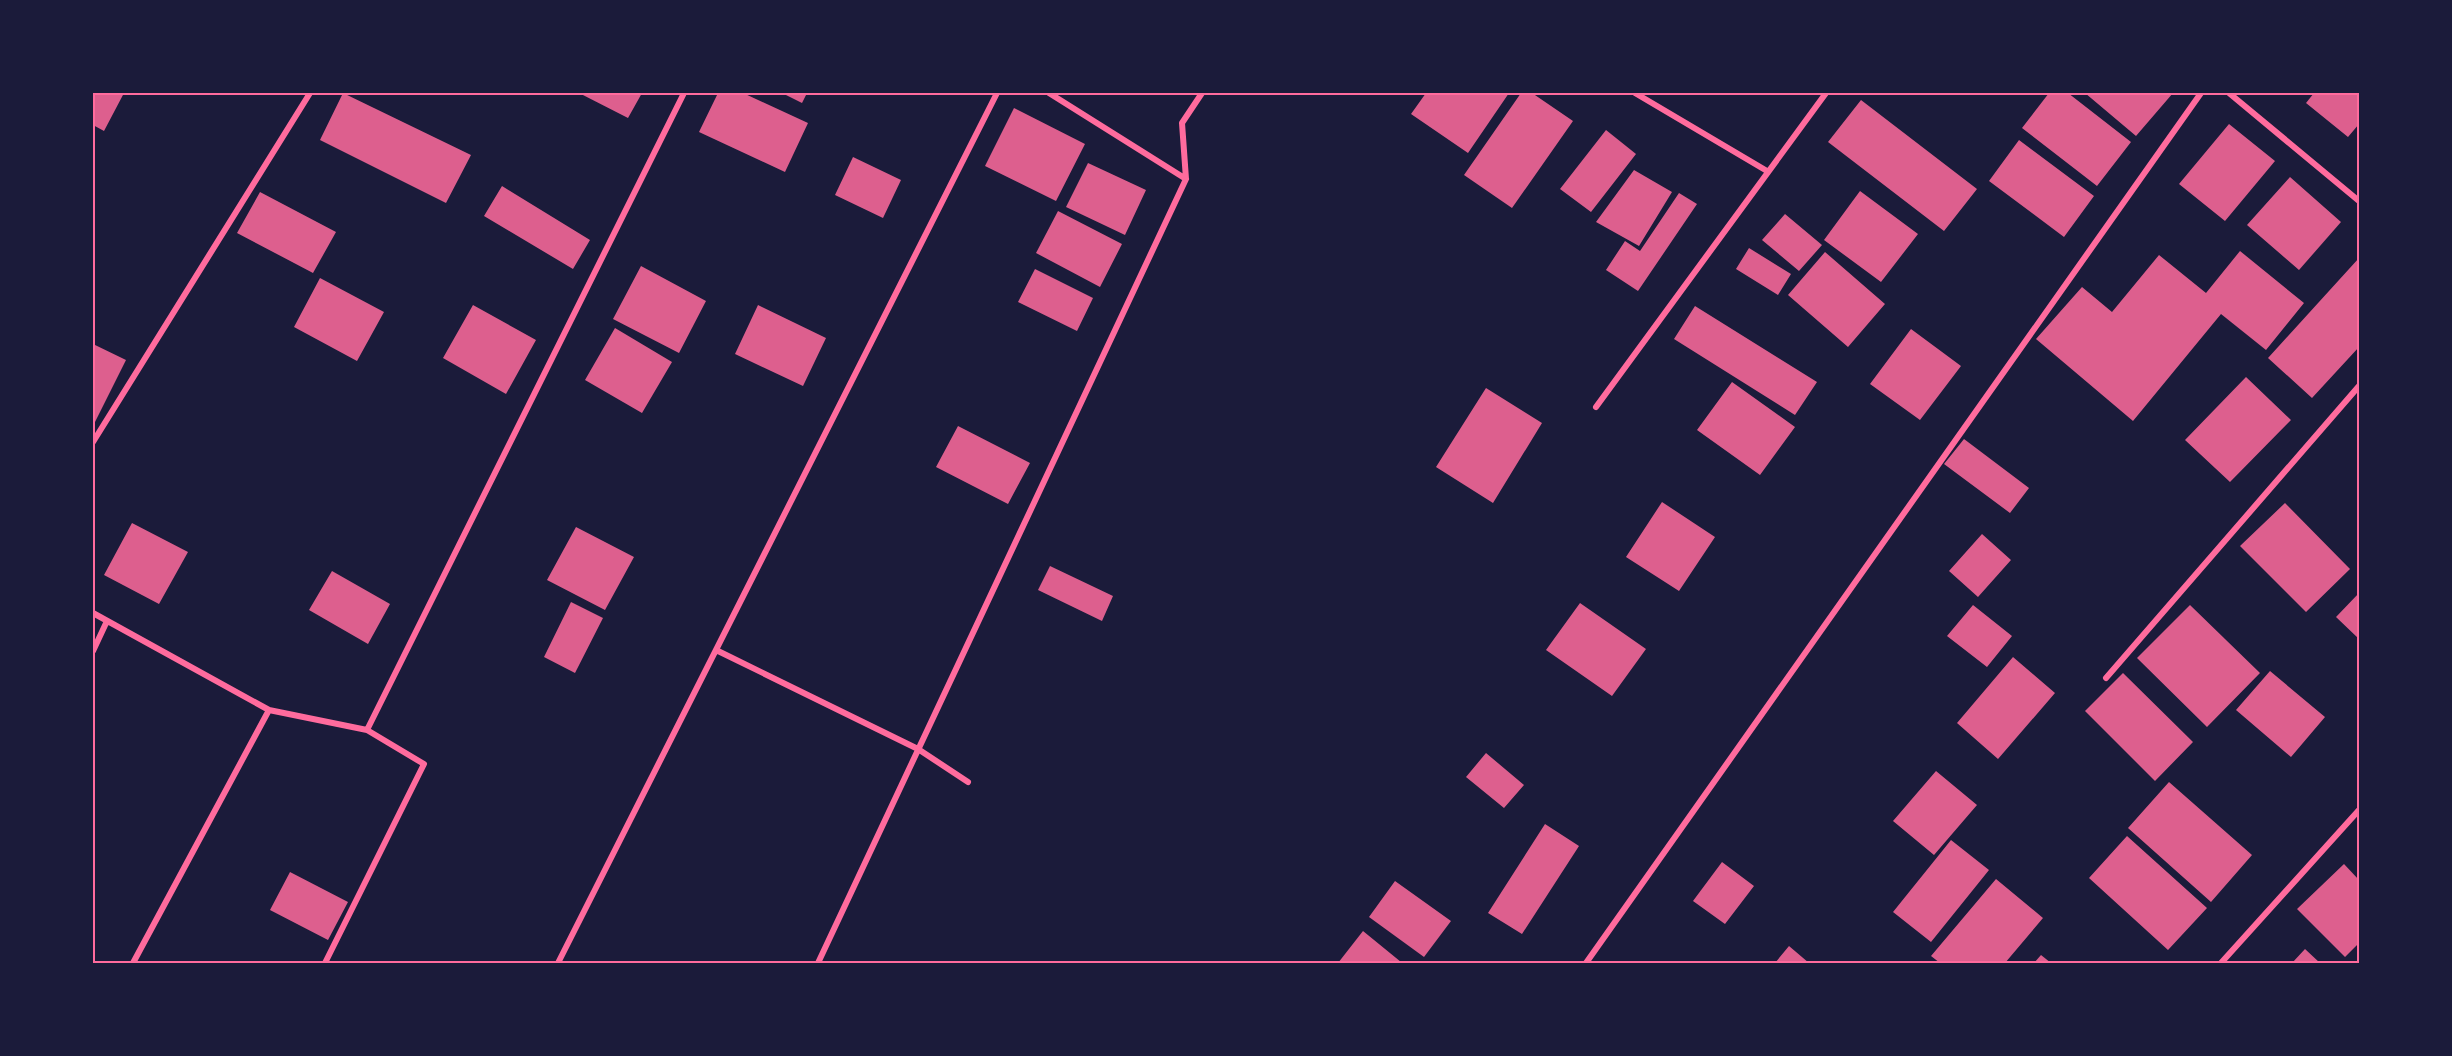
<svg xmlns="http://www.w3.org/2000/svg" width="2452" height="1056" font-family="Karla,sans-serif">
	<style>
		.building { fill: #dd5f8e }
		.lines { fill: none; stroke-linecap: round; stroke-linejoin: round }
		.minor { stroke: #ff6b9d; stroke-width: 6 }
		.neatline { fill: none; stroke: #ff6b9d; stroke-width: 2 }
	</style>
	<rect width="100%" height="100%" fill="#1b1b3a"/>
	<path class="building" d="M93,93h31l-20,38 -11,-6z
		M343,93l128,62 -25,48 -126,-63z
		M579,93h63l-14,25z
		M718,93h25l65,30 -23,49 -86,-40z
		M782,93h25l-5,10z
		M1426,93h83l-41,60 -57,-39z
		M1521,93h11l41,28 -61,87 -48,-33z
		M2049,93h19l63,49 -34,44 -75,-58z
		M2085,93h88l-37,43z
		M2314,93h45v31l-11,13 -42,-34z
		M1861,100l116,89 -33,42 -116,-89z
		M1014,108l71,36 -29,57 -71,-35z
		M2229,124l46,37 -50,60 -46,-37z
		M1606,130l30,24 -45,58 -31,-23z
		M2019,140l75,56 -30,41 -75,-56z
		M853,157l48,23 -18,38 -48,-23z
		M1088,163l58,27 -21,45 -59,-28z
		M1634,170l38,22 -33,54 -43,-24z
		M2290,177l51,45 -42,48 -52,-45z
		M502,186l88,54 -17,29 -89,-53z
		M1860,191l58,43 -37,48 -57,-42z
		M260,192l76,40 -23,41 -76,-40z
		M1679,193l18,11 -59,87 -32,-21 19,-29 15,10z
		M1058,211l64,33 -22,43 -64,-34z
		M1785,214l37,31 -23,26 -37,-31z
		M1749,248l42,26 -13,21 -42,-26z
		M2240,251l64,52 -38,47 -45,-36 -88,107 -97,-82 46,-52 30,25 47,-57 47,38z
		M1825,252l60,52 -37,43 -60,-52z
		M2359,258v89l-47,51 -44,-40z
		M641,266l65,35 -27,52 -66,-34z
		M1035,269l58,29 -16,33 -59,-29z
		M320,278l64,34 -27,49 -63,-34z
		M473,305l63,35 -30,54 -63,-36z
		M758,305l68,33 -23,48 -68,-32z
		M1695,306l122,76 -22,33 -121,-76z
		M615,328l57,34 -30,51 -57,-33z
		M1911,329l50,37 -41,54 -50,-36z
		M93,344l33,16 -31,62 -2,-1z
		M2246,377l45,43 -61,62 -45,-42z
		M1732,382l63,45 -35,48 -63,-45z
		M1486,388l56,35 -49,80 -57,-36z
		M958,426l72,37 -22,41 -72,-37z
		M1964,439l65,49 -19,25 -66,-49z
		M1662,502l53,35 -36,54 -53,-34z
		M2285,503l65,66 -44,43 -66,-66z
		M132,523l56,29 -29,52 -55,-29z
		M576,527l58,30 -29,53 -58,-30z
		M1982,534l29,26 -33,37 -29,-26z
		M1050,566l63,30 -11,25 -64,-31z
		M332,571l58,33 -22,40 -59,-34z
		M2359,593v46l-23,-22z
		M571,602l32,16 -28,55 -31,-16z
		M1580,603l66,46 -34,47 -66,-46z
		M1973,605l39,31 -25,31 -40,-31z
		M2190,605l70,68 -53,54 -70,-69z
		M2013,657l42,36 -57,66 -41,-36z
		M2270,671l55,46 -34,40 -55,-47z
		M2123,673l70,69 -38,39 -70,-70z
		M1486,753l38,32 -20,23 -38,-31z
		M1936,771l41,34 -43,50 -41,-34z
		M2169,782l83,73 -41,47 -83,-74z
		M1545,824l34,22 -57,88 -34,-21z
		M2127,836l80,72 -39,42 -79,-72z
		M1951,840l38,30 -58,72 -38,-30z
		M1722,862l32,24 -29,38 -32,-23z
		M2344,864l15,16v63l-14,14 -48,-48z
		M290,872l58,30 -20,38 -58,-30z
		M1996,879l47,39 -38,45h-65l-9,-7z
		M1395,881l56,40 -27,36 -55,-40z
		M1363,931l38,31 -1,1h-62z
		M1789,946l20,17h-34z
		M2305,949l15,14h-28z
		M2041,955l10,8h-17z"/>
	<g class="lines">
		<path class="minor" d="M1049,93l137,86
			M1635,93l132,78
			M2229,93l130,108
			M1596,407l230,-314
			M93,442l217,-349
			M93,613l176,97 98,20 57,34 -99,199
			M716,650l202,99 50,33
			M93,651l14,-30
			M2106,678l253,-292
			M367,730l317,-637
			M133,963l136,-253
			M558,963l439,-870
			M818,963l368,-784 -4,-56 20,-30
			M1586,963l615,-870
			M2221,963l138,-153"/>
	</g>
	<rect width="2452" height="1056" fill="none" stroke="#1b1b3a" stroke-width="189"/>
	<rect x="94" y="94" width="2264" height="868" class="neatline"/>
</svg>
